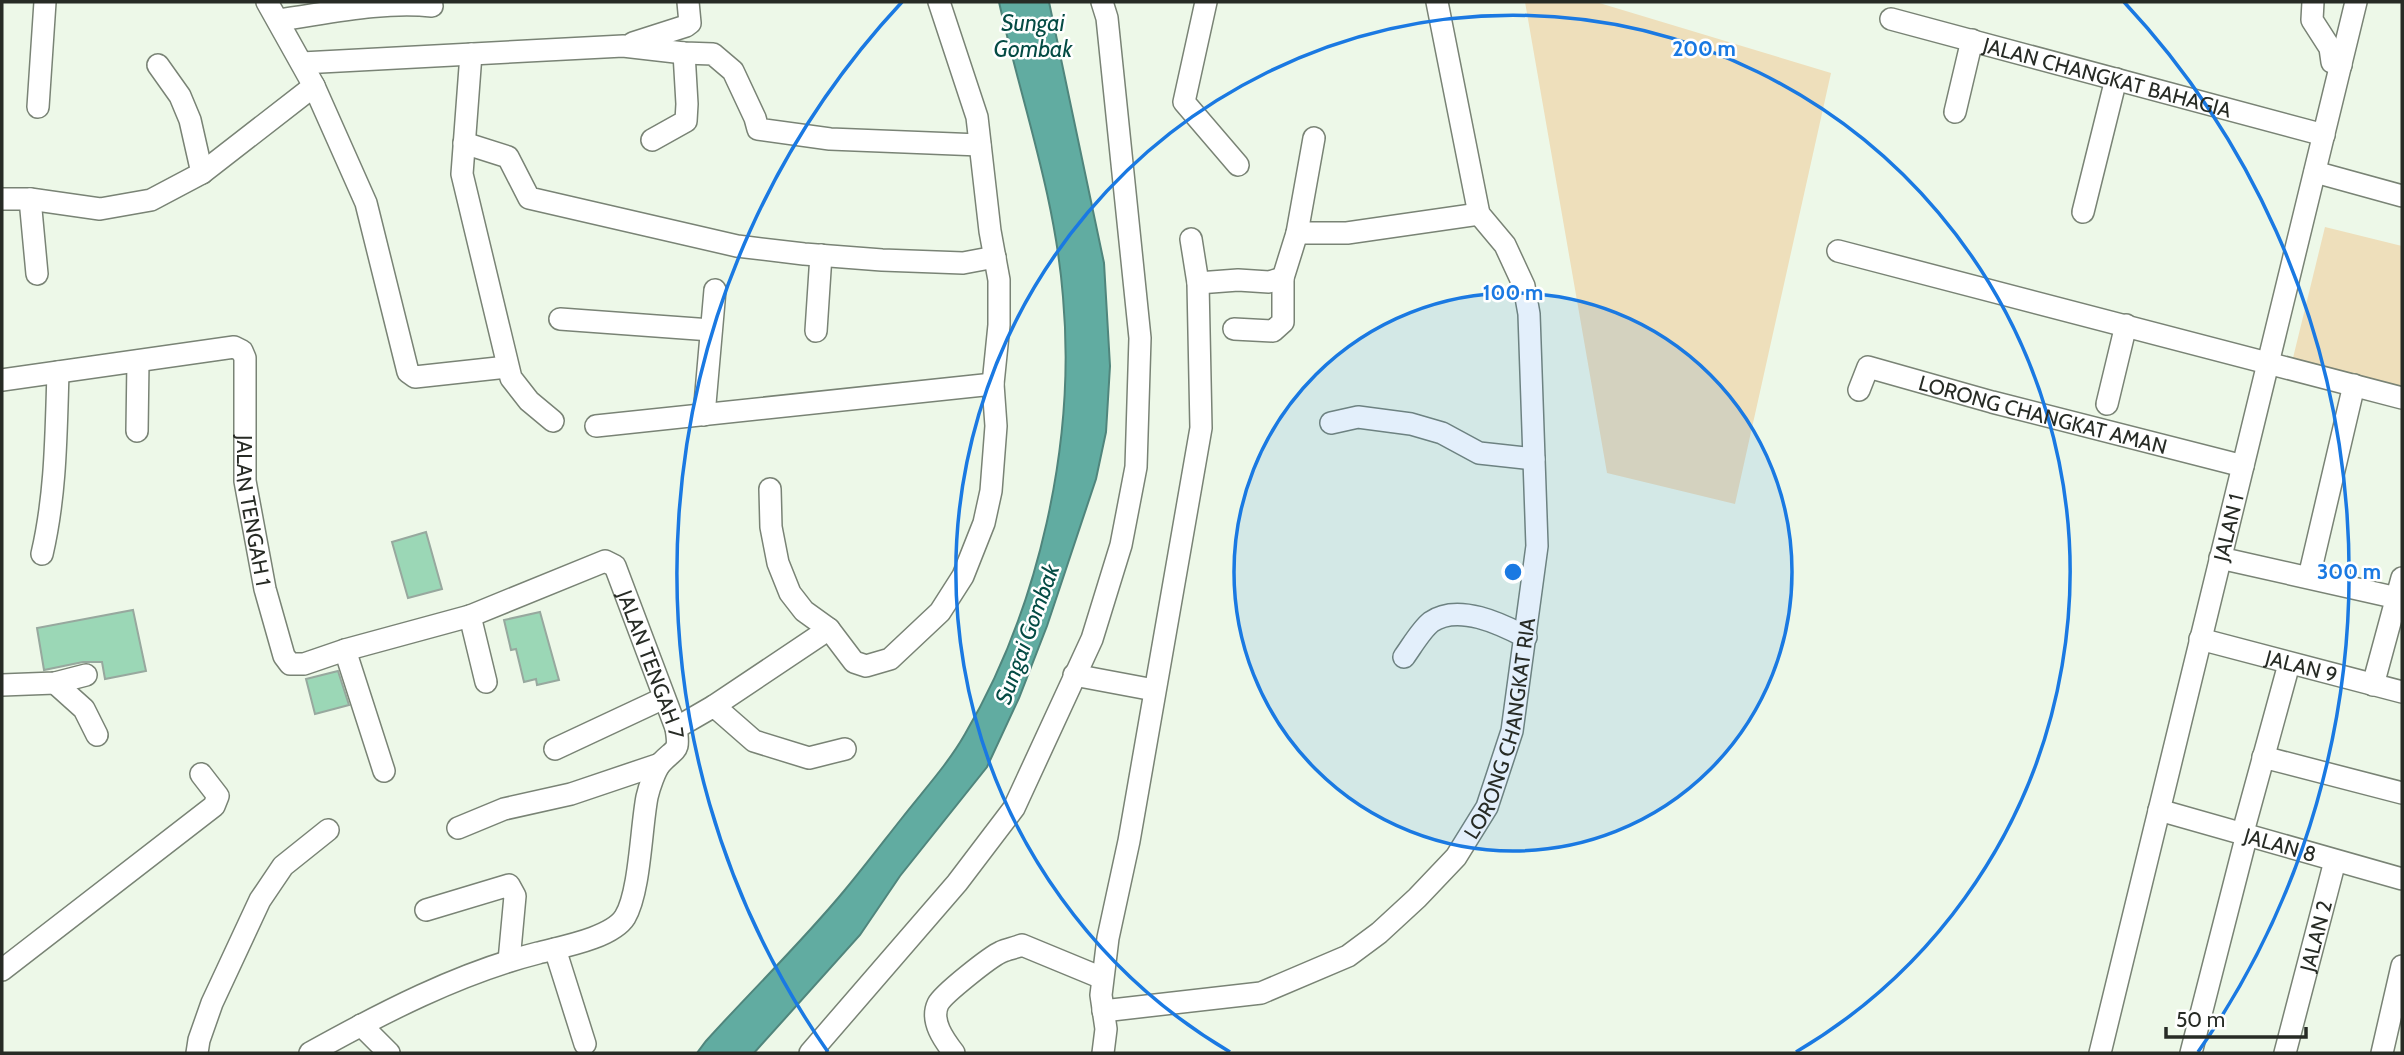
<svg xmlns="http://www.w3.org/2000/svg" width="2404" height="1055" font-family="Cabin,sans-serif">
	<style>
		.green { fill: #eedfbb }
		.water { fill: #61aca1; stroke: #50857c; stroke-width: 2 }
		.building { fill: #9bd7b6; stroke: #97a89e; stroke-width: 2 }
		.lines { fill: none; stroke-linecap: round; stroke-linejoin: round }
		.minor-casing { stroke: #798375; stroke-width: 24 }
		.minor { stroke: #fff; stroke-width: 21 }
		.ring { fill: none; stroke: #1a79e2; stroke-width: 3.5 }
		.labels { text-anchor: middle; dominant-baseline: central; stroke-width: 5; stroke-linejoin: round; paint-order: stroke }
		.street-label { font-size: 21px; fill: #272b25; stroke: #fff }
		.water-label { font-size: 23px; font-style: italic; fill: #044b44; stroke: #fff }
		.centre { fill: #1a79e2; stroke: #fff; stroke-width: 3.5 }
		.ring-label { font-size: 21px; text-anchor: middle; font-weight: bold; fill: #1a79e2; stroke: #fff; stroke-width: 5; stroke-linejoin: round; paint-order: stroke }
	</style>
	<rect width="100%" height="100%" fill="#edf8e8"/>
	<path class="green" d="M1525,2h71l235,71 -96,431 -128,-31z
		M2325,227l77,19v143l-110,-27z"/>
	<path class="water" d="M999,2h50l55,261 6,103 -4,66 -10,47 -49,147 -28,72 -32,69 -87,109 -40,59 -106,118h-57l9,-12c45,-50 95,-98 138,-150 20,-24 39,-49 58,-73 21,-27 46,-54 63,-84 74,-126 111,-291 98,-437 -8,-103 -42,-196 -64,-295z"/>
	<path class="building" d="M426,532l16,57 -34,9 -16,-56z
		M133,610l13,61 -41,8 -3,-17h-19l-39,8 -7,-42z
		M540,612l19,68 -22,5 -1,-6 -12,3 -8,-33 -5,1 -7,-30z
		M338,671l11,34 -34,9 -9,-35z"/>
	<g class="lines">
		<g class="minor-casing">
			<g id="minor">
				<path d="M267,2l47,84 52,117 42,169 7,5 92,-10"/>
				<path d="M1206,2l-22,100 54,63"/>
				<path d="M2313,2l-1,18 18,28 2,14 9,3"/>
				<path id="s1" d="M1891,19l433,116"/>
				<path d="M278,20c51,-7 103,-19 154,-14"/>
				<path d="M633,43l53,-17 4,-3 -2,-21"/>
				<path d="M471,54l-9,120 49,204 18,23 24,20"/>
				<path d="M302,63l321,-17 61,7 29,1 20,17 22,47 3,11 72,10 150,6"/>
				<path d="M158,65l22,31 10,24 12,53"/>
				<path d="M38,107l7,-105"/>
				<path d="M1955,112l17,-72"/>
				<path d="M1314,138l-17,95h50l132,-19"/>
				<path d="M652,140l34,-19 1,-17 -3,-51"/>
				<path d="M464,143l44,14 21,41 208,48 67,8 78,6 81,3 32,-6"/>
				<path d="M2315,172l87,24"/>
				<path d="M2,199h28l70,10 51,-9 51,-27 112,-87"/>
				<path d="M30,199l7,75"/>
				<path d="M2083,212l33,-133"/>
				<path d="M1838,251l564,147"/>
				<path d="M1198,283l40,-3 31,2 14,-4"/>
				<path d="M560,319l151,11"/>
				<path d="M1234,329l39,2 10,-9v-44l14,-45"/>
				<path d="M816,331l5,-76"/>
				<path id="s2" d="M2,380l232,-33 8,4 3,7v123l20,108 19,67 6,8h14l41,-14 125,-34 135,-55 10,5 61,162c4,25 0,19 -15,35 -6,7 -12,25 -14,34 -6,31 -7,95 -22,120 -13,21 -64,30 -87,36 -79,20 -156,60 -228,100"/>
				<path id="s3" d="M1859,390l9,-23 124,35 251,64"/>
				<path d="M2107,404l19,-79"/>
				<path d="M704,415l11,-125"/>
				<path d="M1331,423l27,-6 53,7 31,9 37,20 55,6"/>
				<path d="M596,426l397,-42"/>
				<path d="M137,431l1,-70"/>
				<path d="M770,489l1,38 7,36 12,30 14,18 25,18 25,33 12,4 24,-7 50,-47 23,-36 21,-53 7,-32 5,-65 -3,-42 6,-59v-45l-9,-49 -13,-114 -38,-115"/>
				<path d="M42,554c14,-60 14,-120 16,-182"/>
				<path d="M2220,558l182,41"/>
				<path d="M2309,577l45,-192"/>
				<path d="M470,616l16,66"/>
				<path id="s4" d="M2200,639l202,53"/>
				<path d="M345,650l39,121"/>
				<path d="M1404,657c8,-11 17,-27 27,-35 27,-19 70,2 95,15"/>
				<path d="M1074,675l80,15"/>
				<path d="M55,683l29,26 13,26"/>
				<path d="M2,685l53,-2 31,-8"/>
				<path d="M2373,685l29,-107"/>
				<path d="M714,706l115,-77"/>
				<path d="M676,728l38,-22 40,35 55,17 36,-9"/>
				<path d="M555,749l109,-51"/>
				<path d="M2263,757l139,36"/>
				<path id="s5" d="M2159,810l243,69"/>
				<path d="M458,828l46,-19 67,-15 89,-30"/>
				<path d="M2243,832l46,-168"/>
				<path d="M426,910l83,-25 6,11 -6,65"/>
				<path d="M555,949l30,95"/>
				<path d="M2,970l212,-164 4,-10 -17,-22"/>
				<path id="s6" d="M1103,1011l158,-18 87,-37 31,-23 38,-35 39,-41 31,-50 25,-76 25,-185 -8,-232 -5,-28 -19,-41 -26,-31 -42,-212"/>
				<path d="M361,1025l28,28"/>
				<path d="M197,1053l2,-13 13,-37 48,-103 23,-34 45,-36"/>
				<path d="M810,1053l147,-170 57,-75 78,-169 29,-94 15,-78 4,-129 -33,-320 -5,-16"/>
				<path d="M954,1053c-10,-13 -24,-32 -16,-49 5,-10 52,-47 63,-52 6,-3 14,-4 21,-7l80,33"/>
				<path d="M1103,1053l3,-24 -5,-34 7,-57 21,-97 72,-413 -3,-145 -7,-44"/>
				<path id="s7" d="M2100,1053l256,-1051"/>
				<path d="M2191,1053l56,-219"/>
				<path id="s8" d="M2285,1053l50,-192"/>
				<path d="M2382,1053l20,-87"/>
			</g>
		</g>
		<use href="#minor" class="minor"/>
	</g>
	<circle cx="1513" cy="572" r="279" fill="#1a79e2" fill-opacity=".12"/>
	<g class="ring">
		<circle cx="1513" cy="572" r="279"/>
		<path d="M1230 1052A557 557 0 1 1 1796 1052"/>
		<path d="M828 1052A836 836 0 0 1 902 2M2124 2A836 836 0 0 1 2198 1052"/>
	</g>
	<g class="labels">
		<g class="street-label">
			<text stroke="none"><textPath href="#s1" startOffset="224">JALAN CHANGKAT BAHAGIA</textPath></text>
			<text stroke="none"><textPath href="#s3" startOffset="206">LORONG CHANGKAT AMAN</textPath></text>
			<text stroke="none"><textPath href="#s2" startOffset="404">JALAN TENGAH 1</textPath></text>
			<text stroke="none"><textPath href="#s7" startOffset="541">JALAN 1</textPath></text>
			<text stroke="none"><textPath href="#s2" startOffset="1012">JALAN TENGAH 7</textPath></text>
			<text stroke="none"><textPath href="#s4" startOffset="105">JALAN 9</textPath></text>
			<text stroke="none"><textPath href="#s6" startOffset="539">LORONG CHANGKAT RIA</textPath></text>
			<text stroke="none"><textPath href="#s5" startOffset="126">JALAN 8</textPath></text>
			<text stroke="none"><textPath href="#s8" startOffset="121">JALAN 2</textPath></text>
		</g>
		<g class="water-label">
			<text x="1033" y="23">Sungai<tspan x="1033" dy="26">Gombak</tspan></text>
			<text transform="translate(1027 634) rotate(-70)">Sungai Gombak</text>
		</g>
	</g>
	<circle cx="1513" cy="572" r="10" class="centre"/>
	<g class="ring-label">
		<text x="1704" y="56">200 m</text>
		<text x="1513" y="300">100 m</text>
		<text x="2349" y="579">300 m</text>
	</g>
	<rect width="2404" height="1055" fill="none" stroke="#272b25" stroke-width="7"/>
	<path d="M2166 1027v10h140v-10" fill="none" stroke="#272b25" stroke-width="3.5"/>
	<text x="2176" y="1027" font-size="21" fill="#272b25" stroke="#ffffff" stroke-width="5" paint-order="stroke">50 m</text>
</svg>
